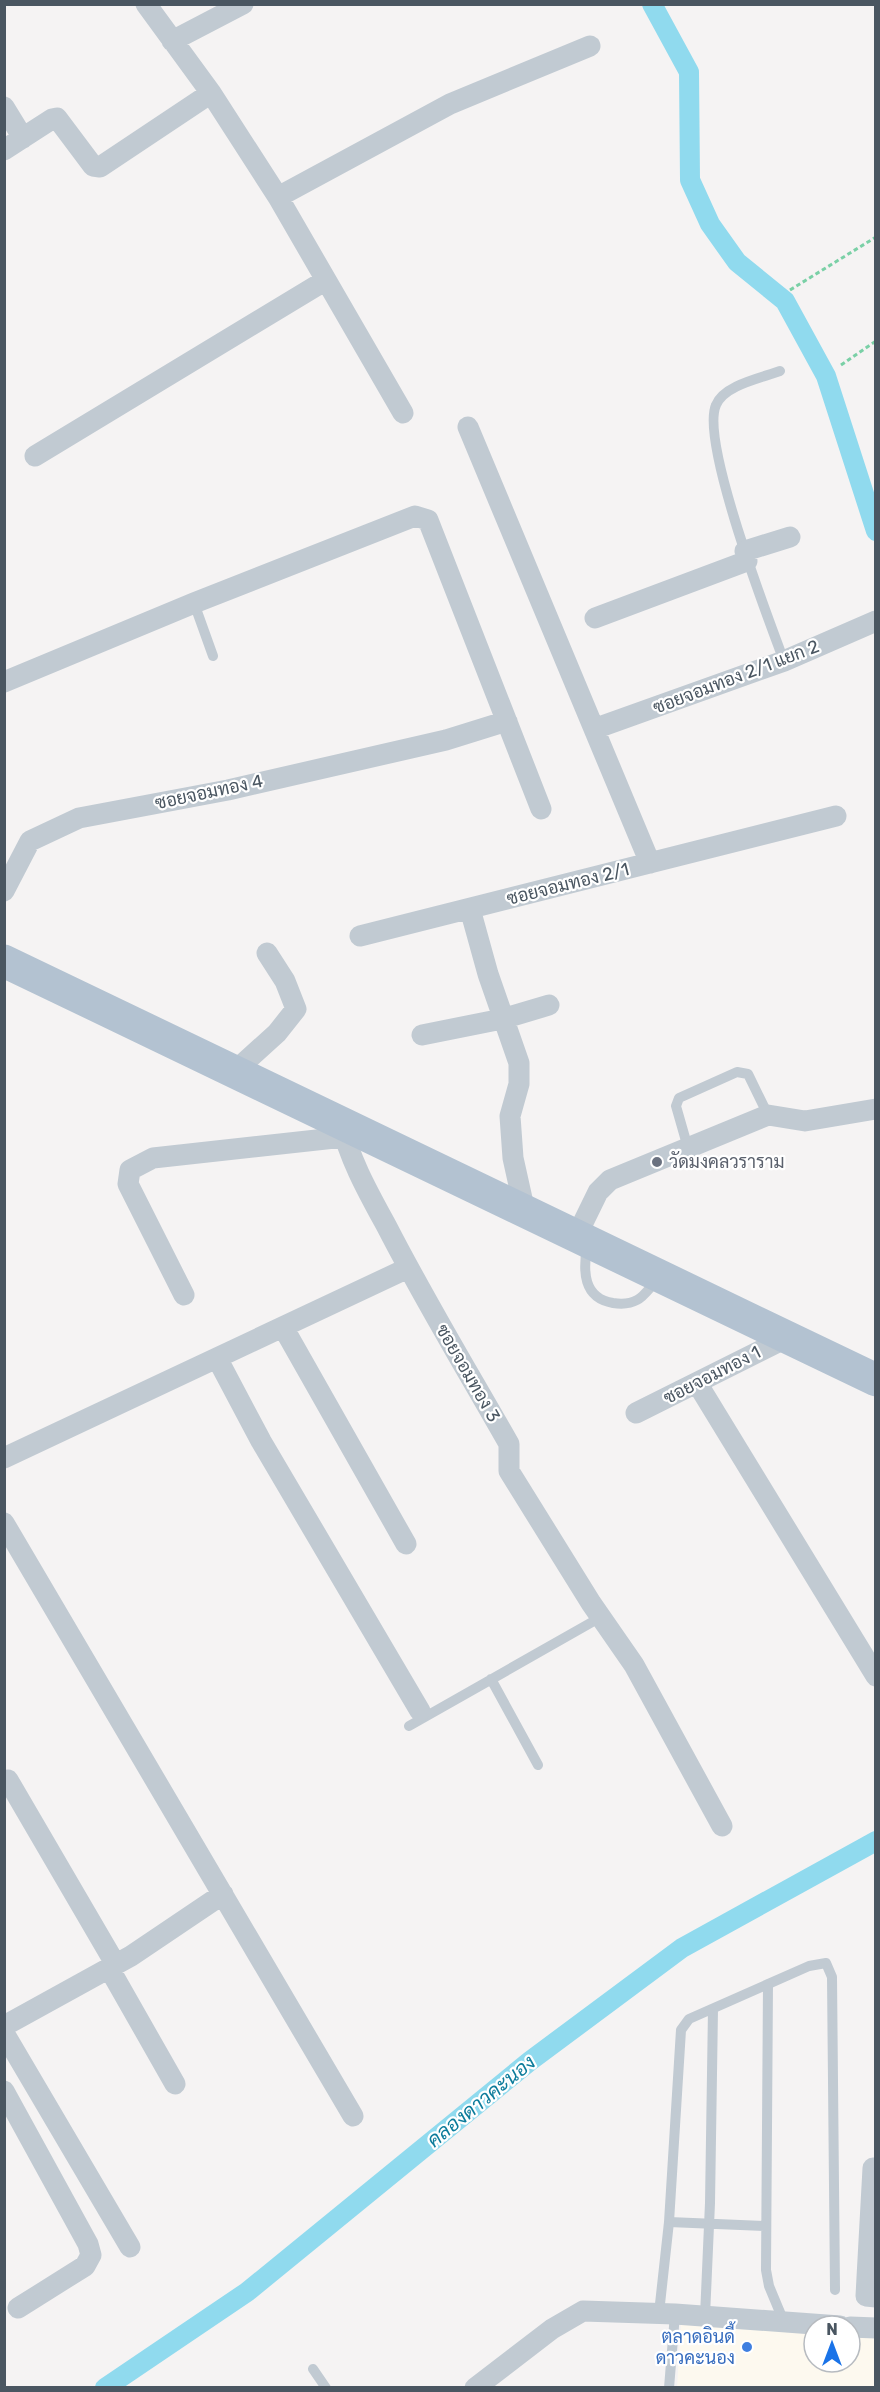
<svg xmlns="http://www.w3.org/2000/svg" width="880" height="2392" font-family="Rubik,Sarabun,sans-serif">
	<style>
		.commercial { fill: #fdf9ef }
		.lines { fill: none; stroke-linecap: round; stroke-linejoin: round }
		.canal { stroke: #90daee; stroke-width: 20 }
		.path { stroke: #7ad0a6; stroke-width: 3; stroke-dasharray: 4.5 3; stroke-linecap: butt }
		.service { stroke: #c1cad2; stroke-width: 10 }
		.minor { stroke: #c1cad2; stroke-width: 21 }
		.primary { stroke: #b3c2d1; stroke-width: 33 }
		.worship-dot { fill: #6b7280; stroke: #fff; stroke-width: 2 }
		.shop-dot { fill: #3f7fe0; stroke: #fff; stroke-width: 2 }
		.labels { text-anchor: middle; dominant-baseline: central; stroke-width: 4.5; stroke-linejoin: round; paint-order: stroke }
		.street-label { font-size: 18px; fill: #4a5661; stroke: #fff }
		.worship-label { font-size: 18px; fill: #5b616d; stroke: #fff; text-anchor: start }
		.shop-label { font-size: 18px; fill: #366cbe; stroke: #fff; text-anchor: end }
		.water-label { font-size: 20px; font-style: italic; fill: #0c7c9b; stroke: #fff }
	</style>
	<rect width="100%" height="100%" fill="#f5f3f3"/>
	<path class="commercial" d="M681,2322l133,7v33h36v-31l25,2v54l-198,1z"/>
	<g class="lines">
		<path class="canal" d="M652,4l37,68 1,108 20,44 27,38 48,39 41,75 50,155
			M105,2388l142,-96 283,-231 152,-113 194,-107"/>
		<path class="path" d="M790,290l86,-53
			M841,365l35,-24"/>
		<path class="service" d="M780,371c-19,7 -56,14 -64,34 -16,36 52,213 68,256
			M194,603l19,53
			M688,1148l-12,-42 3,-8 58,-26 11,2 20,41
			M587,1247c-4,24 -4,51 26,56 7,1 17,1 24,-3 7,-3 14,-14 20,-20
			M491,1679l47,86
			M409,1726l192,-109
			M768,1984l-2,286 3,16 15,36
			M669,2222l97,4
			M659,2313l10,-91 12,-192 8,-11 120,-53 17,-3 6,14 3,313
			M705,2316l5,-113 3,-194
			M313,2369l13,19
			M669,2388l6,-74"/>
		<path class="minor" d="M146,4l65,89 67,104 125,216
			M172,41l71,-37
			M4,107l19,31
			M4,150l48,-31 5,-1 36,48 7,1 111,-74
			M278,197l172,-93 140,-58
			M468,427l182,436
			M35,456l291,-176
			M745,551l45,-14
			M595,618l152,-57
			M4,682l190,-79 221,-87 13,4 113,289
			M594,729l190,-68 92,-40
			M4,891l26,-50 49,-23 149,-28 218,-50 61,-19
			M470,909l18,65 31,89v21l-9,32 3,42 12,54
			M360,936l476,-120
			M422,1035l80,-16 47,-14
			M235,1071l42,-38 19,-24 -11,-28 -18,-28
			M341,1122c8,37 28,72 46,105 38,74 81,145 122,217v27l82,132 43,62 88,161
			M577,1235l21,-43 12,-12 158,-65 37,6 71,-12
			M184,1295l-56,-111 2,-14 23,-12 191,-21
			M283,1327l123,217
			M217,1358l44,83 159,270
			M697,1383l179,293
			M636,1413l152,-76
			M4,1458l404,-190
			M4,1523l349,593
			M8,1780l108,185
			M109,1968l66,116
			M4,2026l127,-70 92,-62
			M4,2033l126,214
			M4,2091l84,153 3,11 -6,11 -67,42
			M876,2168h-3l-7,128 10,1
			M850,2327l26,1
			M475,2388l77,-59 31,-18 92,3 165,12"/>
		<path class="primary" d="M4,961l872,419"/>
	</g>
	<circle class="worship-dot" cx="657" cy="1162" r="6"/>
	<circle class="shop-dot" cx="747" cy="2347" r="6"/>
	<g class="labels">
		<g class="street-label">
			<text transform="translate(736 677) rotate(-21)">ซอยจอมทอง 2/1 แยก 2</text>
			<text transform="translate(209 792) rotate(-12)">ซอยจอมทอง 4</text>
			<text transform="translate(568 884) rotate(-14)">ซอยจอมทอง 2/1</text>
			<text transform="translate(468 1373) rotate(60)">ซอยจอมทอง 3</text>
			<text transform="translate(712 1375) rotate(-27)">ซอยจอมทอง 1</text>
		</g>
		<g class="worship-label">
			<text x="669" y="1162">วัดมงคลวราราม</text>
		</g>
		<g class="shop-label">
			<text x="735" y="2337">ตลาดอินดี้<tspan x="735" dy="21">ดาวคะนอง</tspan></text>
		</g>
		<g class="water-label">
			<text transform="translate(481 2101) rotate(-39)">คลองดาวคะนอง</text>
		</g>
	</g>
	<rect width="880" height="2392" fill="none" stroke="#4a5661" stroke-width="12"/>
	<g transform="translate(832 2344)"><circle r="28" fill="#ffffff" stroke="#b7bbc0" stroke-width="1.5"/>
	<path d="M0-4.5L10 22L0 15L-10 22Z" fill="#1a73e8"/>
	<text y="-9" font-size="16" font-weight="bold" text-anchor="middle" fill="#4a5661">N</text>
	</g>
</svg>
